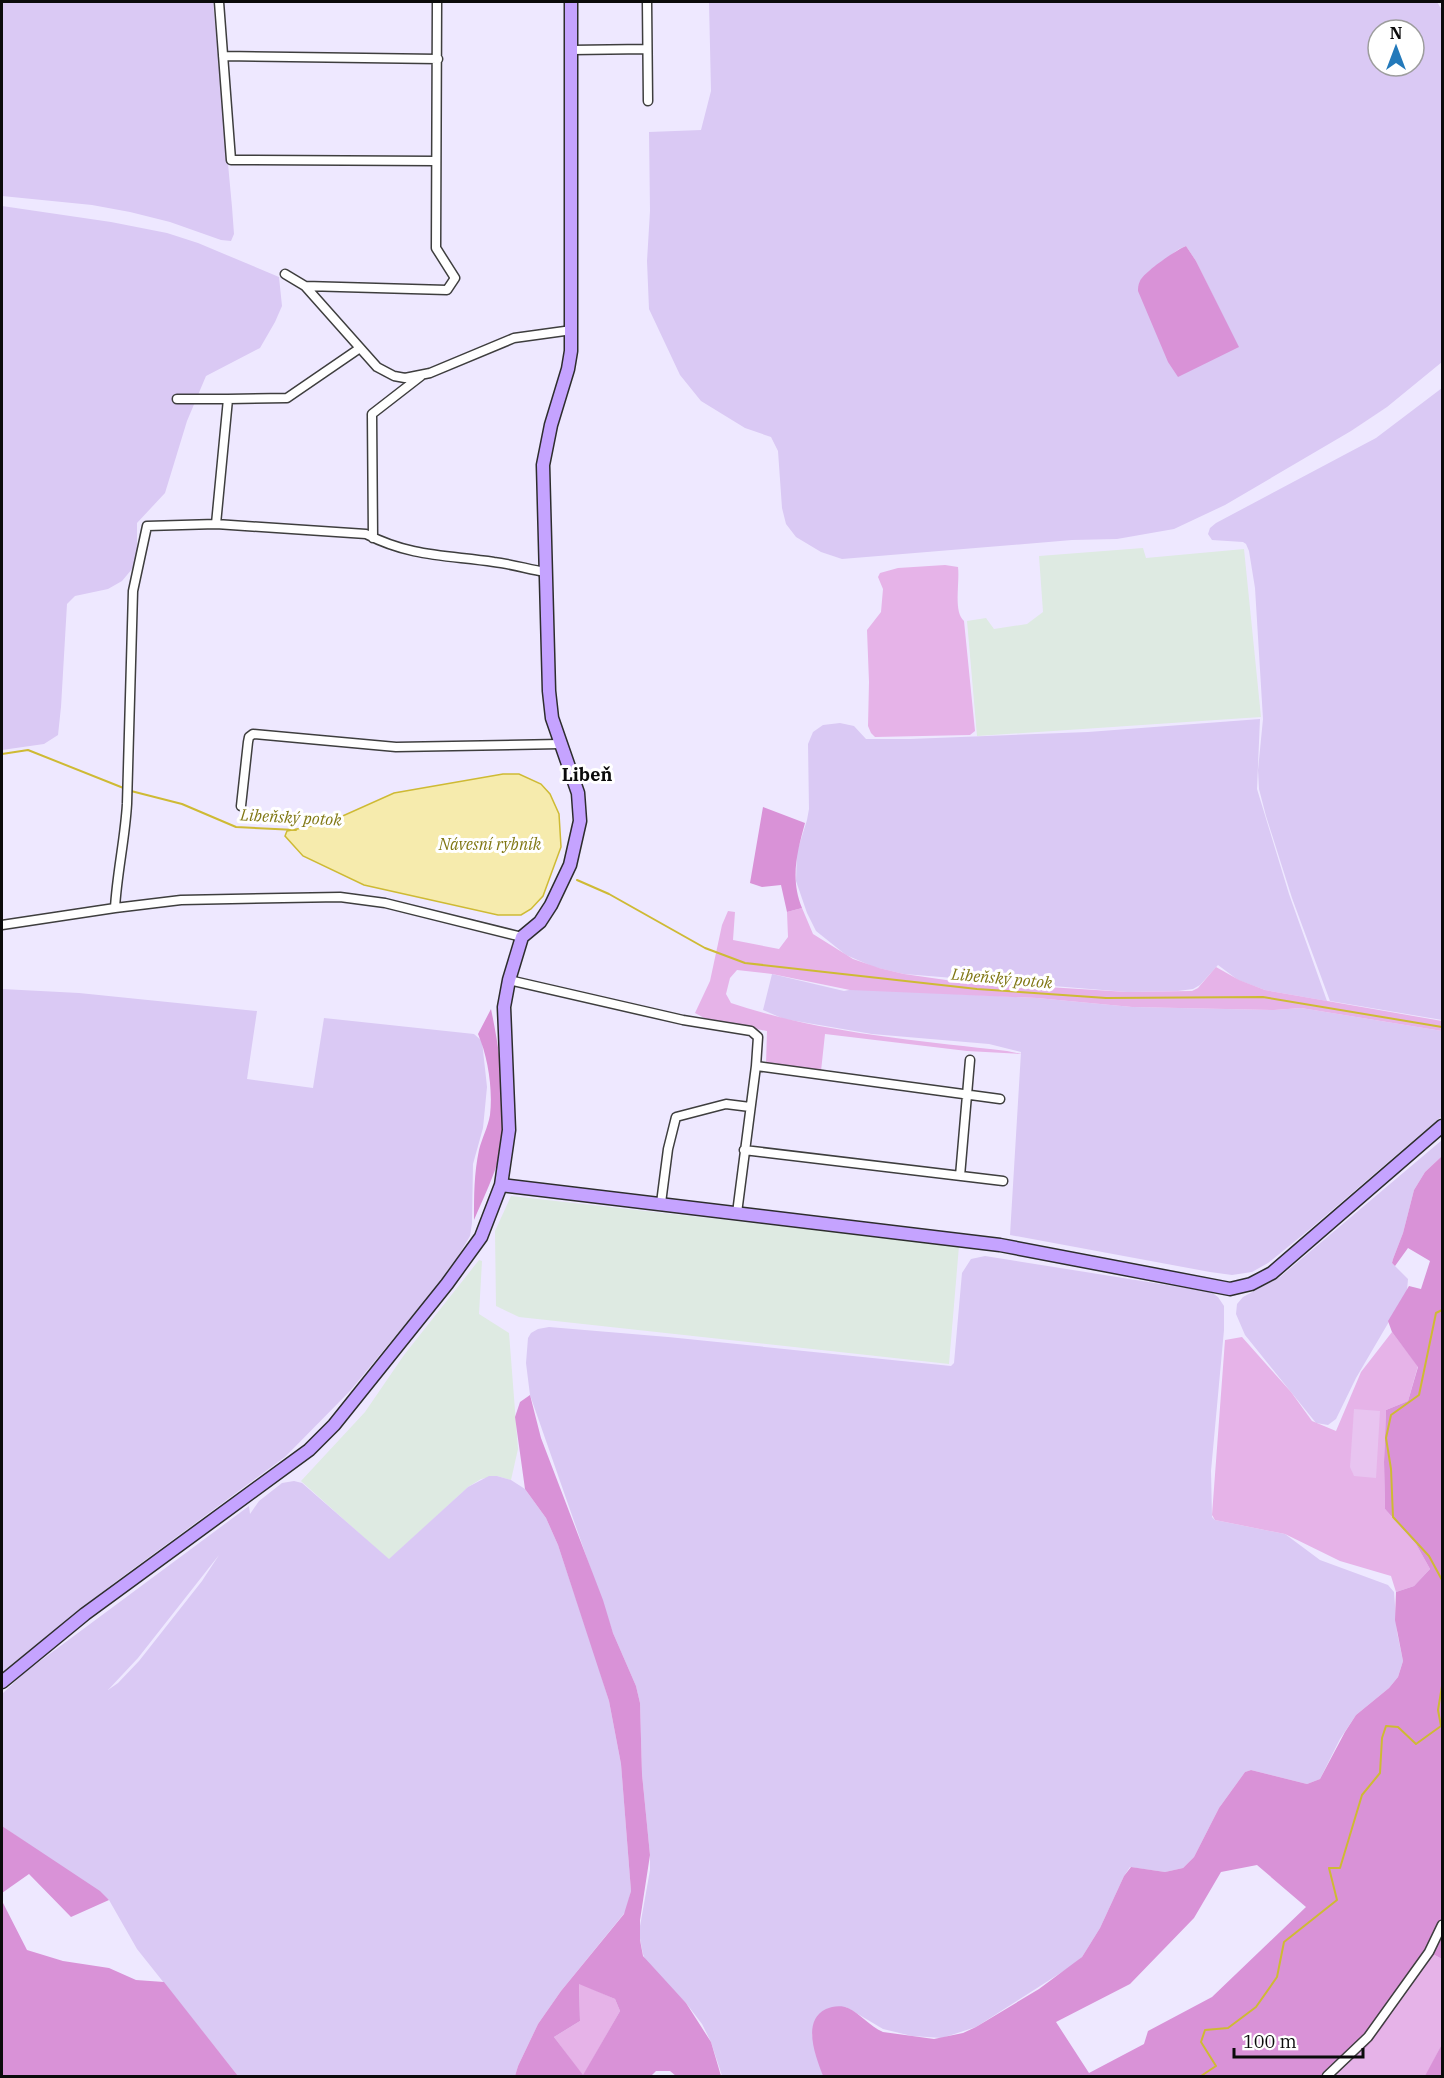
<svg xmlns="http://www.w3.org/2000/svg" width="1444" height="2078" font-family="'IBM Plex Serif',serif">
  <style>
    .industrial { fill: #deeae2 }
    .farmland { fill: #dac9f4; fill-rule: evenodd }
    .green { fill: #e6b3e8 }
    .forest { fill: #d992d7; fill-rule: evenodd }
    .pitch { fill: #e8c4f0 }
    .water { fill: #f6ebad; stroke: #ceba34; stroke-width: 1.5 }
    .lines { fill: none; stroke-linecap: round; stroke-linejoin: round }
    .stream { stroke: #ceba34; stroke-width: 2 }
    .street-casing { stroke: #3e3e3e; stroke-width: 11 }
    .secondary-casing { stroke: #2d2d2d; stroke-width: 15 }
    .street { stroke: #fff; stroke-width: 8 }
    .secondary { stroke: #c5a3ff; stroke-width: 12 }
    .labels { text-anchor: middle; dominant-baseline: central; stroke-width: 6; stroke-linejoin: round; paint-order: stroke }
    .water-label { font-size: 16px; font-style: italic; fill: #807713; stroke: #fff }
    .quarter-label { font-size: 18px; font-weight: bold; fill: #0b0b0b; stroke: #fff }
  </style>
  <rect width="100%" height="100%" fill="#eee8ff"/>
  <path class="industrial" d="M 1143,548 L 1146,558 L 1244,549 L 1261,717 L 977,736 L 967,621 L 986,618 L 994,629 L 1027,624 L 1043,612 L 1039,556 Z
    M 511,1196 L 959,1246 L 949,1364 L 519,1317 L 496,1306 L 495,1231 Z
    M 479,1260 L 482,1261 L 479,1314 L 509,1333 L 518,1449 L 511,1480 L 497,1476 L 481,1479 L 468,1487 L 389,1560 L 301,1481 L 365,1412 L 404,1355 Z"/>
  <path class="farmland" d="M 2,2 L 213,2 L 232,207 L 234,234 L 231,241 L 221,240 L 170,222 L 130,212 L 92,205 L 2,196 Z
    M 709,2 L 1437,2 L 1442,10 L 1442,362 L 1387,407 L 1351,431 L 1225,505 L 1174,529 L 1117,539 L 1072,540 L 842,559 L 821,552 L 796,537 L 786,524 L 782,508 L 778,451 L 771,437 L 745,428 L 701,401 L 680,375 L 649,309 L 647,261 L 650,211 L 649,132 L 701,130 L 711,91 ZM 1378,30 L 1414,30 L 1414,66 L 1378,66 ZM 1186,246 L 1196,261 L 1238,347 L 1139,284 L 1148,272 L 1179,249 Z
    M 2,206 L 111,222 L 167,233 L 198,243 L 279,277 L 282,306 L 275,322 L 260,348 L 206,376 L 187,421 L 165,493 L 137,523 L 137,556 L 132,569 L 122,581 L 108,589 L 75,596 L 67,604 L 61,707 L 58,735 L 44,744 L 2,750 Z
    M 1442,388 L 1442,1020 L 1330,1001 L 1292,898 L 1266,816 L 1259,789 L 1258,770 L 1263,719 L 1255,588 L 1249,551 L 1246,544 L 1243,542 L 1212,540 L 1208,534 L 1210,528 L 1216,523 L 1376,438 Z
    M 1260,719 L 1257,789 L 1289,894 L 1327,1001 L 1265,990 L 1238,980 L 1218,965 L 1200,985 L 1193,989 L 1178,991 L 1127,992 L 904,974 L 874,967 L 846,955 L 816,931 L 807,913 L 796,881 L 797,852 L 807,820 L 809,809 L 808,744 L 813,732 L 823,725 L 840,723 L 854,726 L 866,739 L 910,739 L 1088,732 Z
    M 772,974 L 844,991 L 854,989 L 1037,998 L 1132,1007 L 1274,1010 L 1301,1008 L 1442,1031 L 1442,1116 L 1310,1229 L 1268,1263 L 1252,1272 L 1232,1275 L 1210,1272 L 1010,1235 L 1021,1052 L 989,1044 L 872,1034 L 784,1019 L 763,1010 Z
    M 2,989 L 79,993 L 257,1011 L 247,1079 L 313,1088 L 324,1018 L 474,1034 L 482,1041 L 487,1087 L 483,1128 L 473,1164 L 472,1223 L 470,1236 L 450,1270 L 350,1391 L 285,1457 L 114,1583 L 2,1672 Z
    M 1442,1140 L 1442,1156 L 1425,1172 L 1414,1190 L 1403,1233 L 1393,1259 L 1392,1263 L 1408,1279 L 1407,1291 L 1356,1378 L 1336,1419 L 1328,1425 L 1316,1423 L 1245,1335 L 1236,1314 L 1237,1304 L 1243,1297 L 1280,1277 Z
    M 985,1256 L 1211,1292 L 1218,1297 L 1224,1306 L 1224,1330 L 1211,1471 L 1212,1517 L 1215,1520 L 1285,1534 L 1320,1560 L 1388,1585 L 1394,1592 L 1397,1632 L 1403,1661 L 1401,1667 L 1398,1677 L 1389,1688 L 1356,1715 L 1340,1739 L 1320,1779 L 1307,1784 L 1251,1770 L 1245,1772 L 1219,1808 L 1194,1857 L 1183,1868 L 1165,1872 L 1130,1867 L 1124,1876 L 1100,1928 L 1082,1957 L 1073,1965 L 976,2027 L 942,2038 L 912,2036 L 883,2029 L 846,2007 L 812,2034 L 823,2076 L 722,2076 L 711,2042 L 702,2024 L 686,2003 L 646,1962 L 643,1954 L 640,1939 L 640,1926 L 650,1870 L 650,1855 L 642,1774 L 640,1703 L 636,1686 L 613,1633 L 530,1395 L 526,1363 L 528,1338 L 531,1333 L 538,1329 L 549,1327 L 668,1337 L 951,1366 L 954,1363 L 962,1273 L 971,1259 Z
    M 489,1476 L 497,1476 L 511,1480 L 525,1489 L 546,1518 L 558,1545 L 597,1662 L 609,1701 L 621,1764 L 631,1891 L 626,1911 L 561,1991 L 538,2024 L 518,2066 L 515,2076 L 238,2076 L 137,1949 L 109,1900 L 2,1826 L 2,1694 L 24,1673 L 249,1506 L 250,1514 L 259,1501 L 282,1483 L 294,1481 L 302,1483 L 389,1559 L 468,1487 ZM 219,1555 L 202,1581 L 139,1661 L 118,1683 L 108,1690 L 138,1658 Z"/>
  <path class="green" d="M 945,565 L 958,567 C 960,582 953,612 964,621 L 975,731 L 970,735 L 875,737 L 871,733 L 868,726 L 869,682 L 867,630 L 881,612 L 883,589 L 878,577 L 880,573 L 898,568 Z
    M 802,908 L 813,934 L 853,959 L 879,968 L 904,974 L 953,981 L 1127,992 L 1192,991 L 1198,988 L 1216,967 L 1239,980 L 1265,990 L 1442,1021 L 1442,1031 L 1301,1008 L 1274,1010 L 1132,1007 L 1037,998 L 850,990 L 772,974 L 737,970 L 730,978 L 726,994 L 731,1003 C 820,1033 914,1040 1007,1051 L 1022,1054 L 967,1051 L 825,1034 L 821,1071 L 766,1064 L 767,1031 L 706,1019 L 695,1013 L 710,981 L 722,925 L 728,911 L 735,912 L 733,940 L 779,949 L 788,937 L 787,912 Z
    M 1392,1332 L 1418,1366 L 1408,1401 L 1386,1410 L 1384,1462 L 1385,1509 L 1416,1544 L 1430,1569 L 1414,1586 L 1396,1592 L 1391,1576 L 1340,1561 L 1285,1534 L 1215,1520 L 1212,1515 L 1225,1340 L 1242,1337 L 1291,1392 L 1312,1421 L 1336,1431 L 1361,1372 Z
    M 1429,1952 L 1442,1959 L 1442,2044 L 1426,2076 L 1334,2076 L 1367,2047 Z
    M 579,1983 L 615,1999 L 620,2011 L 583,2076 L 554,2037 L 580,2021 Z"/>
  <path class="forest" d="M 1186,246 L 1196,261 L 1239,347 L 1178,377 L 1168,362 L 1138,291 C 1138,288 1138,285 1140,281 C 1144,272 1176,250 1186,246 Z
    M 763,807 L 805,823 C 797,852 790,879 802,908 L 787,912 L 781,885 L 762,887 L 750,883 Z
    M 491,1009 C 500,1052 511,1121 497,1164 C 491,1183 482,1201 474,1220 C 474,1196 474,1173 479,1150 C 482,1138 488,1127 490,1115 C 493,1089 488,1057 478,1034 Z
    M 1442,1156 L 1442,1959 L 1429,1952 L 1384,2025 L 1367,2047 L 1334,2076 L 823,2076 C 816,2057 801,2021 826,2009 C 832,2006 842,2005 848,2008 C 861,2014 869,2026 883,2032 L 934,2039 L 963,2033 L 976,2027 L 1039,1989 L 1082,1957 L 1100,1928 L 1124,1876 L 1131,1867 L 1165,1872 L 1183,1868 L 1194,1857 L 1219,1808 L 1245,1772 L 1251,1770 L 1307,1784 L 1320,1779 L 1345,1732 L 1356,1715 L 1389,1688 L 1398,1677 L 1403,1661 L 1395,1620 L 1396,1592 L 1414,1586 L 1430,1569 L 1416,1544 L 1385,1509 L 1384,1462 L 1386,1410 L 1408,1401 L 1418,1367 L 1392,1332 L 1388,1321 L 1409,1286 L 1421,1289 L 1430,1261 L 1408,1248 L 1395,1266 L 1392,1263 L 1393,1259 L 1403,1233 L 1414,1190 L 1425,1172 ZM 1257,1865 L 1306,1907 L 1212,1997 L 1148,2031 L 1144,2044 L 1089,2073 L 1056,2022 L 1130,1984 L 1194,1918 L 1221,1872 Z
    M 530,1395 L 541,1438 L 603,1600 L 613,1633 L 636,1686 L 640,1703 L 642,1774 L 650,1855 L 640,1920 L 640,1940 L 643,1956 L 686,2003 L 711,2042 L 721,2076 L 676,2076 L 670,2071 L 656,2071 L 651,2076 L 515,2076 L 518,2066 L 538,2024 L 561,1991 L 624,1914 L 631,1891 L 621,1764 L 609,1701 L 558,1545 L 546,1518 L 525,1489 L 515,1417 L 520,1402 ZM 579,1984 L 615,1999 L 620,2011 L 583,2075 L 554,2037 L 580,2021 Z
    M 2,1826 L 100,1891 L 109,1900 L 71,1917 L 29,1874 L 2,1893 Z
    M 2,1901 L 27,1950 L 63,1961 L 109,1968 L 136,1980 L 164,1982 L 238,2076 L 2,2076 Z
    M 1442,2044 L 1442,2076 L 1425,2076 Z"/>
  <path class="pitch" d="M 1354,1409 L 1380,1411 L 1376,1478 L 1354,1476 L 1350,1467 Z"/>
  <path class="water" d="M 503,774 L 519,774 L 541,784 L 550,794 L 559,814 L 561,847 L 543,896 L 531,909 L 521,915 L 498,915 L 364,885 L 303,856 L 285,836 L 287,831 L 327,823 L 394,793 Z"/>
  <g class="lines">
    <path class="stream" d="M 2,754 L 28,750 L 126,789
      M 131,791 L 182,804 L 236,827 L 296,830
      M 577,880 L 609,894 L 705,948 L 745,963 L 977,989 L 1106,998 L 1263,997 L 1442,1027
      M 1442,1310 L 1436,1313 L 1419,1395 L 1391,1415 L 1386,1438 L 1391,1469 L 1393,1517 L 1429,1556 L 1442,1580
      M 1201,2076 L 1216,2066 L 1201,2042 L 1205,2030 L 1228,2028 L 1256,2007 L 1277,1977 L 1284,1942 L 1337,1900 L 1329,1868 L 1340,1868 L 1362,1795 L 1380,1773 L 1382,1738 L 1386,1726 L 1398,1727 L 1416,1744 L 1441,1726 L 1438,1710 L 1442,1686"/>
    <defs>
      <path id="street" d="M 219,2 L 231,160 L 436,161
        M 647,2 L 648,101
        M 571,50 L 647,49
        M 223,56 L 438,59
        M 285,274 L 305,286 L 377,367 L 394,376 L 405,378 L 430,373 L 514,338 L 572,330
        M 305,286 L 447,290 L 455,278 L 436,248 L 437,2
        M 177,399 L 228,399
        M 216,524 L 228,399 L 287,398 L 360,348
        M 373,538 L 372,414 L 421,376
        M 241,806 L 248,742 L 249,737 L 253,734 L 396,747 L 560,744
        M 115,908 C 117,873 125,839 127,804 L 133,591 L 147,526 L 216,524 L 366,534 C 411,557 446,555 494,562 C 511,564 528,569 545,572
        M 2,925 L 115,908 L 181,900 L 340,897 L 385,903 L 522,937
        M 509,980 L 683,1020 L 751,1031 L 758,1037 L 756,1066 L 737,1213
        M 756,1066 L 1000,1099
        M 744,1150 L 1003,1181
        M 960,1176 L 970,1060
        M 661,1203 L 668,1149 L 676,1117 L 726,1104 L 750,1107
        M 1327,2076 L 1368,2037 L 1429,1952 L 1442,1925"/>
      <path id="secondary" d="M 501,1185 L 1000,1245 L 1230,1289 L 1251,1284 L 1272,1273 L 1442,1126
        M 2,1682 L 85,1614 L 309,1450 L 334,1425 L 447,1284 L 481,1237 L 501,1185 L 509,1130 L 504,1007 L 509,980 L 522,937 L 540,922 L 551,905 L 570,865 L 580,821 L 578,793 L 552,718 L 549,691 L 543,465 L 551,425 L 568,369 L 571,351 L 571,2"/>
    </defs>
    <use href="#street" class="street-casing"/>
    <use href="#secondary" class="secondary-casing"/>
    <use href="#street" class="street"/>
    <use href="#secondary" class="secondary"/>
  </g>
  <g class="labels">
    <g class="water-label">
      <text transform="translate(291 817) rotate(3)">Libeňský potok</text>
      <text x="490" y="844">Návesní rybník</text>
      <text transform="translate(1002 978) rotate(5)">Libeňský potok</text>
    </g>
    <g class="quarter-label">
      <text x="587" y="774">Libeň</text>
    </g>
  </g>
  <rect width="1444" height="2078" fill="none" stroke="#0b0b0b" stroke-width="6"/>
  <g transform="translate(1396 48)"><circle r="28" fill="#ffffff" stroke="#9d9d9d" stroke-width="1.5"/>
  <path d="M0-4.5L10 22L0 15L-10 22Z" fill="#2379ba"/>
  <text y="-9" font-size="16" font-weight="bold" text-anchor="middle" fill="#0b0b0b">N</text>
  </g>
  <path d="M1234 2048v9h129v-9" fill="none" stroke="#0b0b0b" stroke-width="3"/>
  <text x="1243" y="2048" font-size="18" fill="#0b0b0b" stroke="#ffffff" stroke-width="4.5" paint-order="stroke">100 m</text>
</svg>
